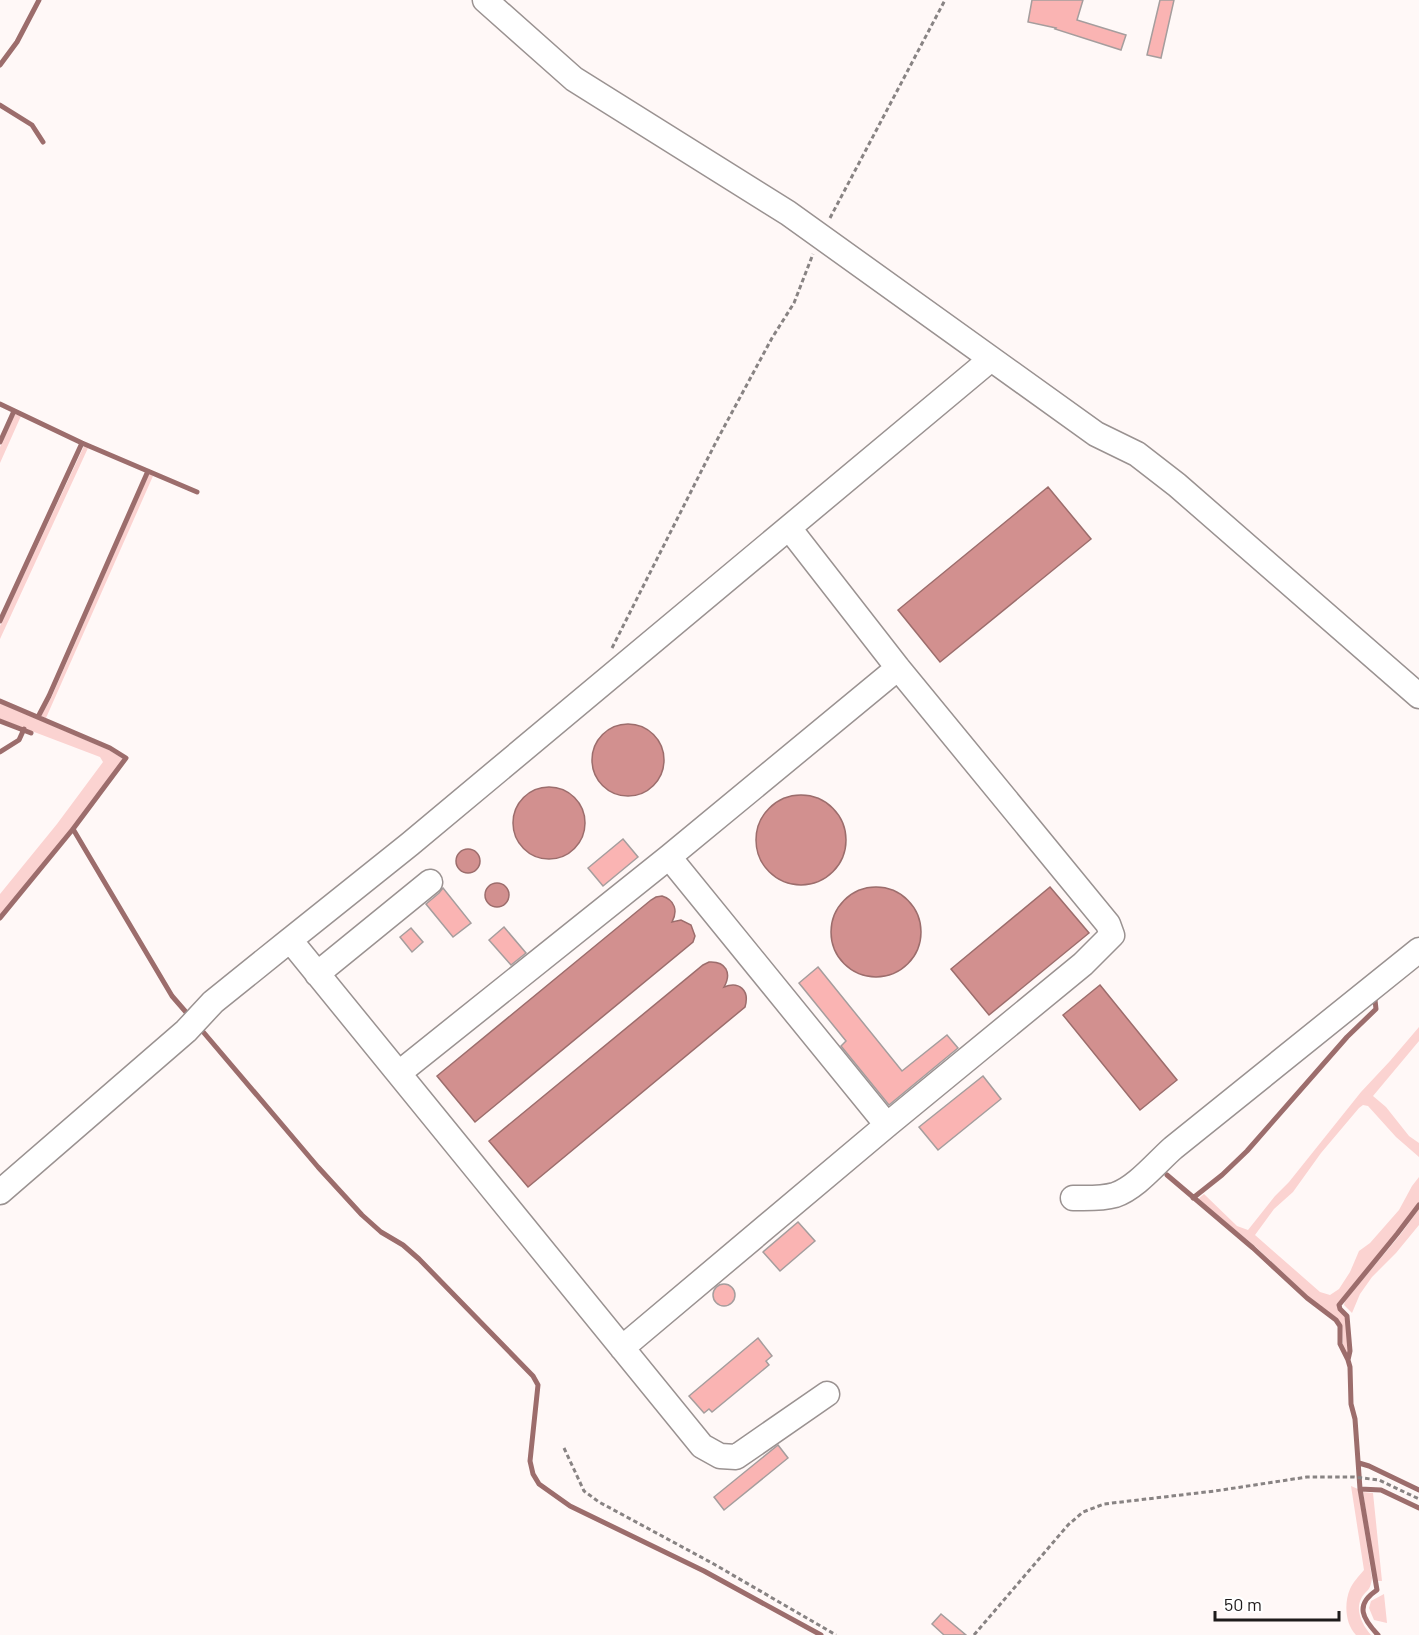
<svg xmlns="http://www.w3.org/2000/svg" width="1419" height="1635" font-family="Barlow,sans-serif">
  <style>
    .green { fill: #fbd3d1 }
    .water { fill: #d2908f; stroke: #9c6d6c; stroke-width: 1.5 }
    .lines { fill: none; stroke-linecap: round; stroke-linejoin: round }
    .stream { stroke: #9c6d6c; stroke-width: 5 }
    .building { fill: #fab4b3; stroke: #a59d9d; stroke-width: 1.5 }
    .minor-casing { stroke: #9a9291; stroke-width: 27 }
    .path { stroke: #888383; stroke-width: 3; stroke-dasharray: 4.5 3; stroke-linecap: butt }
    .minor { stroke: #fff; stroke-width: 24 }
  </style>
  <rect width="100%" height="100%" fill="#fff8f7"/>
  <path class="green" d="M 15,414 L 21,416 L 0,463 L 0,447 Z
    M 84,446 L 88,448 L 0,639 L 0,626 Z
    M 149,474 L 153,476 L 46,718 L 41,716 L 51,698 Z
    M 0,703 L 109,750 L 123,759 L 72,828 L 0,915 L 0,894 L 57,824 L 103,762 L 100,757 L 0,719 Z
    M 1419,1027 L 1419,1041 L 1373,1096 L 1386,1107 L 1409,1136 L 1419,1143 L 1419,1157 L 1396,1137 L 1368,1106 L 1363,1105 L 1359,1108 L 1321,1153 L 1293,1192 L 1274,1209 L 1255,1235 L 1320,1292 L 1330,1295 L 1339,1289 L 1350,1272 L 1359,1251 L 1370,1243 L 1399,1210 L 1412,1186 L 1419,1177 L 1419,1202 L 1396,1233 L 1337,1305 L 1338,1309 L 1345,1316 L 1349,1351 L 1347,1356 L 1343,1349 L 1342,1327 L 1338,1319 L 1309,1297 L 1256,1247 L 1198,1199 L 1204,1194 L 1237,1226 L 1248,1230 L 1275,1196 L 1289,1182 L 1361,1092 L 1390,1061 Z
    M 1419,1209 L 1419,1225 L 1396,1253 L 1372,1277 L 1360,1294 L 1352,1313 L 1344,1305 L 1345,1301 L 1400,1235 Z
    M 1351,1486 L 1358,1489 L 1372,1578 C 1370,1593 1367,1588 1361,1599 C 1355,1611 1363,1626 1371,1635 L 1356,1635 C 1345,1624 1344,1603 1350,1589 C 1353,1582 1359,1576 1364,1570 Z
    M 1363,1492 L 1373,1493 L 1382,1581 L 1378,1581 L 1377,1579 Z
    M 1384,1594 L 1387,1623 L 1374,1620 L 1369,1608 L 1371,1601 Z"/>
  <path class="water" d="M 1048,487 L 1091,539 L 940,662 L 898,610 Z
    M592 760a36 36 0 1 1 72 0a36 36 0 1 1-72 0Z
    M513 823a36 36 0 1 1 72 0a36 36 0 1 1-72 0Z
    M756 840a45 45 0 1 1 90 0a45 45 0 1 1-90 0Z
    M456 861a12 12 0 1 1 24 0a12 12 0 1 1-24 0Z
    M485 895a12 12 0 1 1 24 0a12 12 0 1 1-24 0Z
    M831 932a45 45 0 1 1 90 0a45 45 0 1 1-90 0Z
    M 1050,887 L 1089,933 L 989,1015 L 951,969 Z
    M 662,896 C 675,900 678,911 672,922 L 681,920 L 691,925 L 695,936 L 693,942 L 475,1122 L 437,1076 L 651,900 L 656,897 Z
    M 709,962 C 726,961 732,973 724,987 C 739,981 750,990 745,1007 L 528,1187 L 489,1141 L 703,965 Z
    M 1100,985 L 1177,1080 L 1140,1110 L 1063,1015 Z"/>
  <g class="lines">
    <path class="stream" d="M 0,65 L 17,42 L 39,0
      M 0,105 L 32,125 L 43,142
      M 0,404 L 82,443 L 197,492
      M 0,442 L 14,411
      M 0,621 L 82,443
      M 0,701 L 110,748 L 126,758 L 73,829 L 0,918
      M 38,717 L 49,696 L 148,471
      M 0,721 L 31,733
      M 0,752 L 19,740 L 24,729
      M 73,829 L 172,996 L 191,1018
      M 199,1027 L 318,1167 L 362,1215 L 381,1232 L 403,1245 L 419,1259 L 533,1376 L 538,1385 L 530,1461 L 533,1474 L 539,1484 L 570,1506 L 704,1571 L 821,1635
      M 1167,1175 L 1253,1248 L 1307,1298 L 1336,1320 L 1340,1326 L 1340,1344 L 1348,1360
      M 1193,1198 L 1222,1175 L 1247,1151 L 1347,1037 L 1376,1009 L 1375,1000 L 1377,996
      M 1359,1463 L 1369,1466 L 1419,1490
      M 1360,1489 L 1381,1490 L 1419,1508
      M 1378,1635 C 1363,1619 1354,1605 1377,1590 L 1360,1489 L 1355,1419 L 1351,1404 L 1350,1367 L 1348,1360 L 1350,1351 L 1347,1316 L 1340,1309 L 1339,1305 L 1397,1234 L 1419,1205"/>
  </g>
  <path class="building" d="M 1032,0 L 1083,0 L 1077,20 L 1126,35 L 1121,50 L 1055,29 L 1056,28 L 1028,22 Z
    M 1160,0 L 1174,0 L 1161,58 L 1147,55 Z
    M 623,839 L 638,857 L 603,886 L 588,868 Z
    M 443,888 L 471,923 L 453,937 L 426,904 L 439,893 Z
    M 504,927 L 526,953 L 511,965 L 489,940 Z
    M 411,928 L 423,942 L 412,952 L 400,937 Z
    M 818,967 L 902,1071 L 947,1035 L 958,1048 L 889,1105 L 841,1046 L 846,1041 L 799,983 Z
    M 983,1076 L 1001,1099 L 938,1150 L 919,1127 Z
    M 798,1222 L 815,1241 L 780,1271 L 763,1252 Z
    M713 1295a11 11 0 1 1 22 0a11 11 0 1 1-22 0Z
    M 758,1338 L 772,1356 L 766,1361 L 769,1365 L 712,1412 L 709,1409 L 704,1413 L 689,1396 Z
    M 778,1445 L 788,1458 L 724,1510 L 714,1497 Z
    M 941,1614 L 966,1635 L 944,1635 L 932,1624 Z"/>
  <g class="lines">
    <defs>
      <path id="minor" d="M 485,0 L 574,79 L 788,213 L 1096,434 L 1137,454 L 1177,485 L 1419,696
        M 669,857 L 887,1125
        M 317,974 L 430,882
        M 399,1073 L 669,857 L 898,668
        M 0,1192 L 186,1031 L 213,1002 L 290,940
        M 1073,1198 C 1086,1198 1101,1199 1115,1195 C 1136,1188 1156,1163 1173,1148 L 1419,950
        M 622,1348 L 887,1125 L 1083,964 L 1112,935 L 1108,924 L 898,668 L 789,528
        M 827,1394 L 736,1457 L 720,1456 L 702,1446 L 290,940 L 410,844 L 991,359"/>
    </defs>
    <use href="#minor" class="minor-casing"/>
    <path class="path" d="M 830,218 L 945,0
      M 612,648 L 716,442 L 772,338 L 794,303 L 813,254
      M 564,1448 L 584,1491 L 599,1502 L 712,1563 L 836,1635
      M 974,1635 L 1068,1525 L 1083,1512 L 1104,1504 L 1215,1491 L 1307,1477 L 1354,1477 L 1379,1480 L 1419,1499"/>
    <use href="#minor" class="minor"/>
  </g>
  <path d="M1215 1611v9h124v-9" fill="none" stroke="#1e1b1b" stroke-width="3"/>
  <text x="1224" y="1611" font-size="18" fill="#1e1b1b" stroke="#ffffff" stroke-width="4.5" paint-order="stroke">50 m</text>
</svg>
